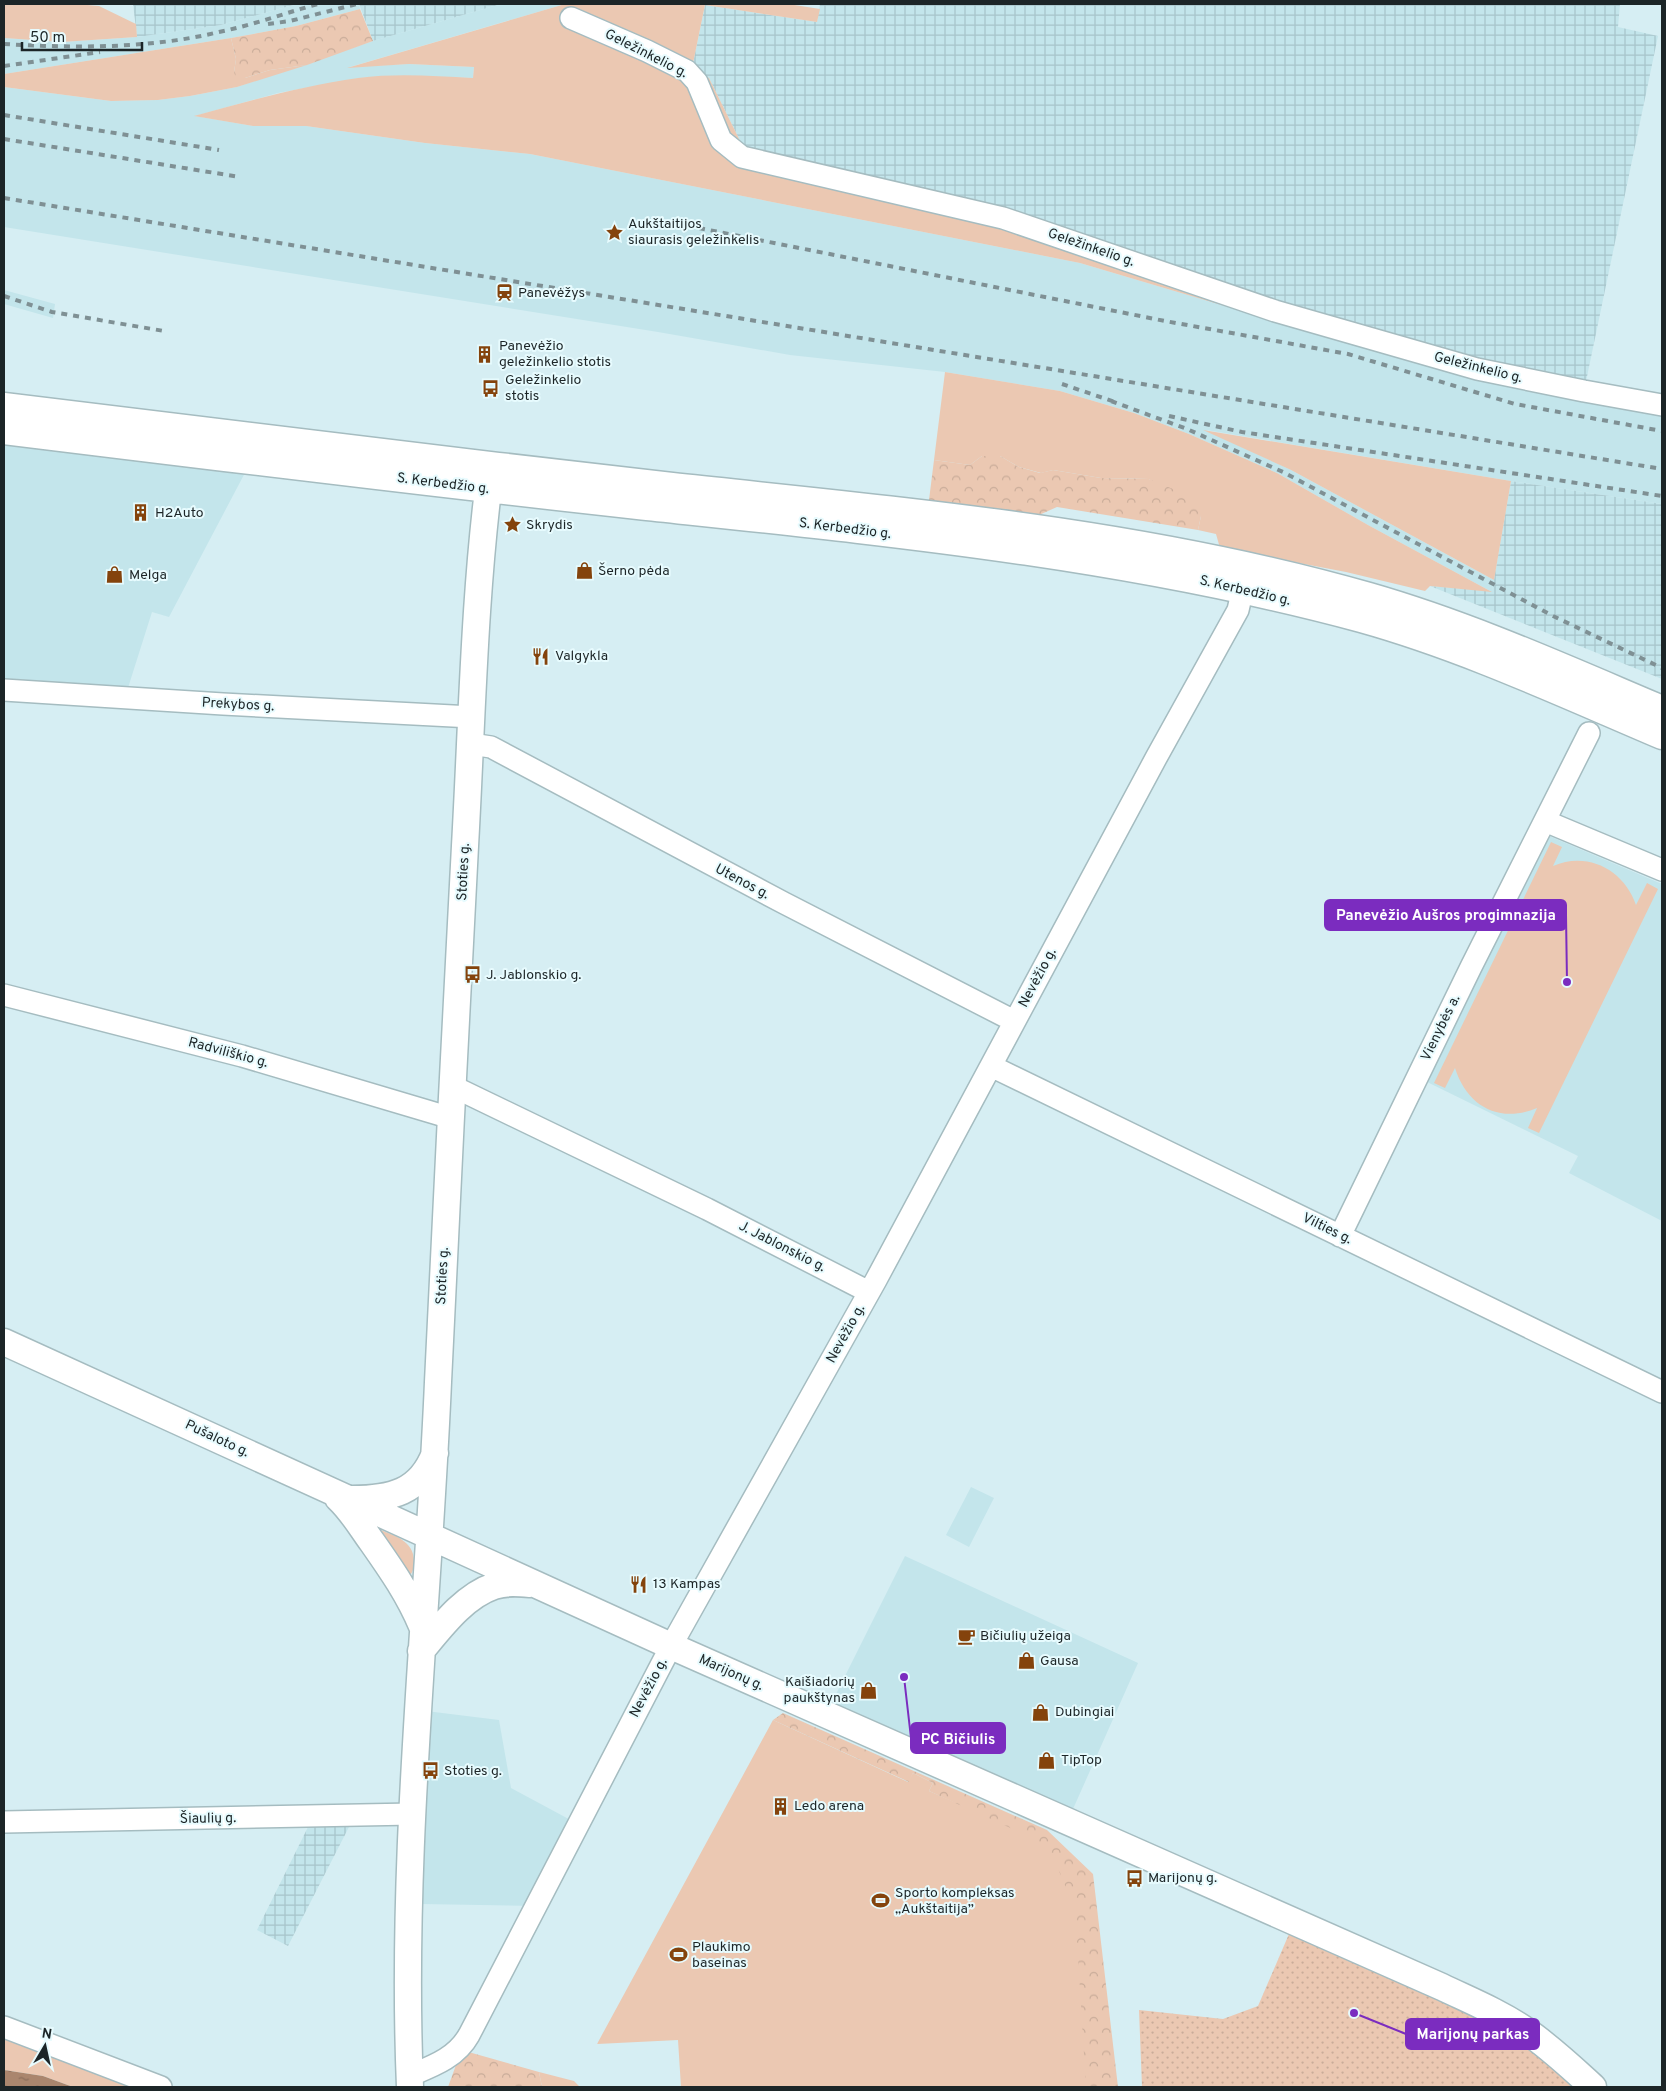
<svg xmlns="http://www.w3.org/2000/svg" width="1666" height="2091" font-family="Overpass,sans-serif">
  <style>
    .built { fill: #c3e5eb }
    .industrial { fill: url(#industrial-grid) }
    .grass { fill: #ebc8b2 }
    .forest { fill: url(#forest-crowns) }
    .park { fill: url(#park-dots) }
    .water { fill: url(#water-ripples) }
    .lines { fill: none; stroke-linecap: round; stroke-linejoin: round }
    .minor-casing { stroke: #a5bcc0; stroke-width: 24 }
    .major-casing { stroke: #a5bcc0; stroke-width: 29 }
    .minor { stroke: #fff; stroke-width: 21 }
    .major { stroke: #fff; stroke-width: 26 }
    .rail { stroke: #7f9094; stroke-width: 4; stroke-dasharray: 6 6; stroke-linecap: butt }
    .labels { text-anchor: middle; dominant-baseline: central; stroke-width: 4; stroke-linejoin: round; paint-order: stroke }
    .street-label { font-size: 14px; fill: #1c2527; stroke: #e7fbfe }
    .poi-label { font-size: 14px; fill: #1c2527; stroke: #e7fbfe; text-anchor: start }
    .leader { fill: none; stroke: #7b2cbf; stroke-width: 2 }
    .callout-dot { fill: #7b2cbf; stroke: #e7fbfe; stroke-width: 2 }
    .callout { fill: #7b2cbf; stroke: #7b2cbf; stroke-width: 2 }
    .callout-label { font-size: 15px; text-anchor: middle; font-weight: bold; fill: #fff }
  </style>
  <defs>
    <pattern id="industrial-grid" width="8" height="8" patternUnits="userSpaceOnUse" patternTransform="scale(1.25)"><rect width="8" height="8" fill="#c3e5eb"/><path d="M0 4h8M4 0v8" fill="none" stroke="#a7c4ca"/></pattern>
    <pattern id="forest-crowns" width="20" height="18" patternUnits="userSpaceOnUse" patternTransform="scale(1.25)"><rect width="20" height="18" fill="#ebc8b2"/><path d="M2 6a3 3 0 1 1 6 0M12 15a3 3 0 1 1 6 0" fill="none" stroke="#c9ac99"/></pattern>
    <pattern id="park-dots" width="8" height="8" patternUnits="userSpaceOnUse" patternTransform="scale(1.25)"><rect width="8" height="8" fill="#ebc8b2"/><path d="M2 2h.1M6 6h.1" fill="none" stroke="#c9ac99" stroke-width="1.8" stroke-linecap="round"/></pattern>
    <pattern id="water-ripples" width="26" height="14" patternUnits="userSpaceOnUse" patternTransform="scale(1.25)"><rect width="26" height="14" fill="#aa866e"/><path d="M2 4q2-2 4 0t4 0M15 11q2-2 4 0t4 0" fill="none" stroke="#8a6d5a"/></pattern>
  </defs>
  <rect width="100%" height="100%" fill="#d6eef3"/>
  <path class="built" d="M 297,4 L 359,4 L 360,9 L 296,26 L 231,38 L 4,74 L 4,38 L 62,42 L 137,37 L 221,25 Z
    M 501,4 L 565,4 L 350,67 L 409,64 L 474,67 L 473,78 L 416,76 L 360,78 L 278,93 L 195,116 L 253,126 L 306,126 L 425,143 L 530,154 L 1080,263 L 1336,339 L 1662,410 L 1662,504 L 1511,481 L 1206,430 L 1291,470 L 1494,580 L 1492,592 L 1368,525 L 1277,473 L 1189,434 L 1134,413 L 1060,391 L 945,372 L 790,355 L 658,332 L 4,227 L 4,87 L 111,101 L 158,100 L 190,96 L 237,87 L 373,41 Z
    M 4,290 L 55,304 L 53,318 L 4,304 Z
    M 4,440 L 247,469 L 169,617 L 152,612 L 127,691 L 4,680 Z
    M 1549,836 L 1662,884 L 1662,1221 L 1569,1173 L 1578,1156 L 1423,1080 Z
    M 971,1487 L 994,1498 L 969,1547 L 946,1535 Z
    M 905,1556 L 1138,1663 L 1073,1809 L 831,1704 Z
    M 426,1711 L 499,1720 L 511,1788 L 578,1824 L 535,1906 L 421,1904 Z"/>
  <path class="industrial" d="M 133,4 L 297,4 L 221,25 L 137,37 Z
    M 359,4 L 501,4 L 373,41 Z
    M 820,4 L 1620,4 L 1618,27 L 1658,36 L 1584,391 L 745,151 L 709,78 L 692,68 L 705,5 L 817,22 Z
    M 1511,481 L 1662,504 L 1662,679 L 1430,586 L 1492,591 Z
    M 350,1825 L 288,1946 L 257,1930 L 308,1827 Z"/>
  <path class="grass" d="M 4,4 L 76,4 L 99,6 L 136,24 L 137,37 L 62,42 L 4,38 Z
    M 565,4 L 788,4 L 820,9 L 817,22 L 705,5 L 692,68 L 709,78 L 745,151 L 1001,226 L 1336,339 L 1080,263 L 530,154 L 425,143 L 306,126 L 253,126 L 194,116 C 248,101 302,86 358,78 C 396,73 435,76 473,78 L 474,67 L 409,64 L 347,68 Z
    M 231,38 L 236,59 L 234,72 L 245,78 L 270,70 L 307,65 L 237,87 L 190,96 L 158,100 L 111,101 L 4,87 L 4,74 Z
    M 945,372 L 1060,391 L 1134,413 L 1189,434 L 1277,473 L 1368,525 L 1492,592 L 1430,586 L 1425,591 L 1346,572 L 1220,548 L 1216,534 L 1198,530 L 1201,516 L 1149,479 L 1101,478 L 1053,470 L 1041,473 L 1019,467 L 1000,456 L 982,456 L 970,465 L 934,460 Z
    M 1203,430 L 1511,481 L 1494,580 L 1291,470 Z
    M 1551,842 L 1562,847 L 1553,866 C 1588,851 1624,870 1636,905 L 1647,883 L 1658,889 L 1539,1133 L 1528,1128 L 1537,1108 C 1499,1124 1467,1106 1455,1068 L 1445,1088 L 1434,1083 Z
    M 376,1528 C 394,1536 415,1540 414,1563 C 414,1569 412,1574 408,1578 Z
    M 773,1720 L 908,1782 L 913,1773 L 933,1783 L 929,1791 L 1049,1843 L 1066,1857 L 1111,2087 L 681,2087 L 678,2040 L 597,2044 Z
    M 4,2028 L 150,2087 L 73,2087 L 43,2076 L 4,2070 Z
    M 539,2072 L 574,2081 L 580,2087 L 542,2087 Z"/>
  <path class="forest" d="M 360,9 L 373,41 L 307,65 L 270,70 L 245,78 L 236,78 L 234,72 L 236,59 L 231,38 L 296,26 Z
    M 982,456 L 1000,456 L 1019,467 L 1040,473 L 1053,470 L 1101,478 L 1149,479 L 1197,499 L 1201,516 L 1198,530 L 1057,507 L 1039,515 L 929,500 L 934,460 L 970,465 Z
    M 783,1713 L 1047,1830 L 1093,1874 L 1118,2087 L 1086,2087 L 1075,1909 L 1056,1864 L 1037,1840 L 929,1791 L 933,1783 L 913,1773 L 909,1782 L 773,1720 Z
    M 465,2051 L 539,2072 L 542,2087 L 448,2087 L 456,2065 Z"/>
  <path class="park" d="M 1289,1934 L 1426,1992 L 1515,2035 L 1580,2087 L 1142,2087 L 1139,2010 L 1223,2019 L 1258,2006 Z"/>
  <path class="water" d="M 4,2070 L 43,2076 L 73,2087 L 4,2087 Z"/>
  <g class="lines">
    <defs>
      <path id="minor" d="M 571,18 L 647,51 L 687,71 L 697,82 L 721,140 L 742,157 L 1003,218 L 1275,311 L 1477,369 L 1584,391 L 1662,405
        M 4,690 L 223,704 L 472,717
        M 471,744 L 491,747 L 784,903 L 1014,1021
        M 1545,821 L 1662,870
        M 4,995 L 242,1056 L 451,1118
        M 991,1066 L 1662,1392
        M 452,1086 L 707,1209 L 869,1292
        M 1340,1236 L 1471,967 L 1589,733
        M 4,1822 L 413,1814
        M 4,2027 L 161,2087
        M 409,2076 C 433,2066 456,2058 469,2035 L 671,1646 L 876,1280 L 1156,758 L 1238,610 L 1246,575"/>
      <path id="major" d="M 4,406 C 226,432 449,461 672,486 C 905,511 1142,531 1369,596 C 1470,625 1565,668 1662,709
        M 4,431 C 215,457 426,483 638,506 C 881,532 1124,555 1361,619 C 1465,648 1563,694 1662,736
        M 4,1342 L 671,1646 L 1442,1987 C 1469,2000 1499,2012 1525,2030 C 1550,2047 1571,2067 1593,2087
        M 338,1498 C 352,1511 361,1527 372,1542 C 391,1569 409,1595 422,1626
        M 352,1499 C 390,1499 420,1493 435,1453
        M 421,1651 C 441,1627 464,1596 494,1586 C 506,1582 518,1583 530,1584
        M 410,2087 C 400,1852 428,1616 438,1382 C 446,1203 456,1025 465,846 C 472,722 474,597 490,474"/>
    </defs>
    <use href="#minor" class="minor-casing"/>
    <use href="#major" class="major-casing"/>
    <use href="#minor" class="minor"/>
    <use href="#major" class="major"/>
    <path class="rail" d="M 268,24 L 290,21 L 357,4
      M 4,44 C 76,48 149,49 219,32 C 253,25 285,13 318,4
      M 4,66 L 100,52
      M 4,115 L 219,150
      M 4,139 L 240,177
      M 4,198 L 1662,469
      M 699,228 L 1165,321 L 1348,354 L 1515,404 L 1662,431
      M 4,296 L 52,312 L 164,331
      M 1062,384 L 1118,403
      M 1111,401 L 1187,429 L 1283,472 L 1553,616 L 1662,668
      M 1169,416 L 1242,432 L 1662,496"/>
  </g>
  <defs>
    <symbol id="sight-bare" viewBox="-9 -9 18 18"><path d="M0-6L1.8-2.2L6-1.7L2.9 1.2L3.7 5.4L0 3.3L-3.7 5.4L-2.9 1.2L-6-1.7L-1.8-2.2Z" fill="#84430c" stroke="#e7fbfe" stroke-width="2.5" paint-order="stroke"/></symbol>
    <symbol id="station-bare" viewBox="-9 -9 18 18"><path d="M-3-6H3Q5-6 5-4V2Q5 4 3 4L4.5 6H3L1.5 4h-3L-3 6H-4.5L-3 4Q-5 4-5 2V-4Q-5-6-3-6ZM-3.5-4v3h7v-3ZM-3.5 1v1.5H-2V1ZM2 1v1.5H3.5V1Z" fill="#84430c" stroke="#e7fbfe" stroke-width="2.5" paint-order="stroke"/></symbol>
    <symbol id="building-bare" viewBox="-9 -9 18 18"><path d="M-4-6H4V6H1V3H-1V6H-4ZM-2.5-4.3h1.7v1.8h-1.7ZM.8-4.3h1.7v1.8H.8ZM-2.5-1h1.7V.8h-1.7ZM.8-1h1.7V.8H.8Z" fill="#84430c" stroke="#e7fbfe" stroke-width="2.5" paint-order="stroke"/></symbol>
    <symbol id="bus-bare" viewBox="-9 -9 18 18"><path d="M-5-6H5V4H4V6H2V4H-2V6H-4V4H-5ZM-3.5-4V0h7V-4ZM-3.5 1.2v1.5H-2V1.2ZM2 1.2v1.5H3.5V1.2Z" fill="#84430c" stroke="#e7fbfe" stroke-width="2.5" paint-order="stroke"/></symbol>
    <symbol id="shop-bare" viewBox="-9 -9 18 18"><path d="M-5-2.5h2.3a2.7 3.5 0 0 1 5.4 0H5L5.5 6h-11ZM-1.5-2.5h3a1.5 2.3 0 0 0-3 0Z" fill="#84430c" stroke="#e7fbfe" stroke-width="2.5" paint-order="stroke"/></symbol>
    <symbol id="restaurant-bare" viewBox="-9 -9 18 18"><path d="M-5-6h1v4h1v-4h1v4h1v-4h1v5L-1.5 .5V6h-2V.5L-5-1ZM5-6V6H3V1.5H1.5Q1.5-4 5-6Z" fill="#84430c" stroke="#e7fbfe" stroke-width="2.5" paint-order="stroke"/></symbol>
    <symbol id="cafe-bare" viewBox="-9 -9 18 18"><path d="M-5.5-4.5H6V0H3Q3 3.5 0 3.5H-2.5Q-5.5 3.5-5.5 0ZM3-3.2v2h1.7v-2ZM-6 4.5H4V6H-6Z" fill="#84430c" stroke="#e7fbfe" stroke-width="2.5" paint-order="stroke"/></symbol>
    <symbol id="stadium-bare" viewBox="-9 -9 18 18"><path d="M0-5a6.5 5 0 1 0 0 10a6.5 5 0 1 0 0-10ZM-3.5-1.8h7v3.6h-7Z" fill="#84430c" stroke="#e7fbfe" stroke-width="2.5" paint-order="stroke"/></symbol>
  </defs>
  <g fill-rule="evenodd">
    <use href="#sight-bare" x="602" y="220" width="25" height="25"/>
    <use href="#station-bare" x="492" y="280" width="25" height="25"/>
    <use href="#building-bare" x="472" y="342" width="25" height="25"/>
    <use href="#bus-bare" x="478" y="376" width="25" height="25"/>
    <use href="#building-bare" x="128" y="500" width="25" height="25"/>
    <use href="#sight-bare" x="500" y="512" width="25" height="25"/>
    <use href="#shop-bare" x="572" y="558" width="25" height="25"/>
    <use href="#shop-bare" x="102" y="562" width="25" height="25"/>
    <use href="#restaurant-bare" x="528" y="644" width="25" height="25"/>
    <use href="#bus-bare" x="460" y="962" width="25" height="25"/>
    <use href="#restaurant-bare" x="626" y="1572" width="25" height="25"/>
    <use href="#cafe-bare" x="954" y="1624" width="25" height="25"/>
    <use href="#shop-bare" x="1014" y="1648" width="25" height="25"/>
    <use href="#shop-bare" x="856" y="1678" width="25" height="25"/>
    <use href="#shop-bare" x="1028" y="1700" width="25" height="25"/>
    <use href="#shop-bare" x="1034" y="1748" width="25" height="25"/>
    <use href="#bus-bare" x="418" y="1758" width="25" height="25"/>
    <use href="#building-bare" x="768" y="1794" width="25" height="25"/>
    <use href="#bus-bare" x="1122" y="1866" width="25" height="25"/>
    <use href="#stadium-bare" x="868" y="1888" width="25" height="25"/>
    <use href="#stadium-bare" x="666" y="1942" width="25" height="25"/>
  </g>
  <g class="labels">
    <g class="street-label">
      <text transform="translate(646 54) rotate(27)">Geležinkelio g.</text>
      <text transform="translate(1091 248) rotate(19)">Geležinkelio g.</text>
      <text transform="translate(1478 368) rotate(14)">Geležinkelio g.</text>
      <text transform="translate(443 484) rotate(7)">S. Kerbedžio g.</text>
      <text transform="translate(845 529) rotate(7)">S. Kerbedžio g.</text>
      <text transform="translate(1245 591) rotate(13)">S. Kerbedžio g.</text>
      <text transform="translate(238 705) rotate(3)">Prekybos g.</text>
      <text transform="translate(464 872) rotate(-87)">Stoties g.</text>
      <text transform="translate(742 882) rotate(28)">Utenos g.</text>
      <text transform="translate(1038 978) rotate(-62)">Nevėžio g.</text>
      <text transform="translate(1441 1028) rotate(-64)">Vienybės a.</text>
      <text transform="translate(228 1053) rotate(15)">Radviliškio g.</text>
      <text transform="translate(1327 1229) rotate(26)">Vilties g.</text>
      <text transform="translate(782 1247) rotate(27)">J. Jablonskio g.</text>
      <text transform="translate(443 1276) rotate(-87)">Stoties g.</text>
      <text transform="translate(846 1334) rotate(-61)">Nevėžio g.</text>
      <text transform="translate(217 1439) rotate(25)">Pušaloto g.</text>
      <text transform="translate(731 1673) rotate(24)">Marijonų g.</text>
      <text transform="translate(649 1688) rotate(-62)">Nevėžio g.</text>
      <text transform="translate(208 1819) rotate(-1)">Šiaulių g.</text>
    </g>
    <g class="poi-label">
      <text x="628" y="224">Aukštaitijos<tspan x="628" dy="16">siaurasis geležinkelis</tspan></text>
      <text x="518" y="293">Panevėžys</text>
      <text x="499" y="346">Panevėžio<tspan x="499" dy="16">geležinkelio stotis</tspan></text>
      <text x="505" y="380">Geležinkelio<tspan x="505" dy="16">stotis</tspan></text>
      <text x="155" y="513">H2Auto</text>
      <text x="526" y="525">Skrydis</text>
      <text x="598" y="571">Šerno pėda</text>
      <text x="129" y="575">Melga</text>
      <text x="555" y="656">Valgykla</text>
      <text x="486" y="975">J. Jablonskio g.</text>
      <text x="653" y="1584">13 Kampas</text>
      <text x="980" y="1636">Bičiulių užeiga</text>
      <text x="1040" y="1661">Gausa</text>
      <text x="855" y="1682" text-anchor="end">Kaišiadorių<tspan x="855" dy="16">paukštynas</tspan></text>
      <text x="1055" y="1712">Dubingiai</text>
      <text x="1061" y="1760">TipTop</text>
      <text x="444" y="1771">Stoties g.</text>
      <text x="794" y="1806">Ledo arena</text>
      <text x="1148" y="1878">Marijonų g.</text>
      <text x="895" y="1893">Sporto kompleksas<tspan x="895" dy="16">„Aukštaitija”</tspan></text>
      <text x="692" y="1947">Plaukimo<tspan x="692" dy="16">baseinas</tspan></text>
    </g>
  </g>
  <path class="leader" d="M1567 982L1566 915M904 1677L911 1738M1354 2013L1406 2034"/>
  <g class="callout-dot">
    <circle cx="1567" cy="982" r="5"/>
    <circle cx="904" cy="1677" r="5"/>
    <circle cx="1354" cy="2013" r="5"/>
  </g>
  <g class="callout">
    <rect x="1325" y="900" width="241" height="30" rx="5"/>
    <rect x="911" y="1723" width="94" height="30" rx="5"/>
    <rect x="1406" y="2019" width="133" height="30" rx="5"/>
  </g>
  <g class="callout-label">
    <text x="1446" y="920">Panevėžio Aušros progimnazija</text>
    <text x="958" y="1744">PC Bičiulis</text>
    <text x="1473" y="2039">Marijonų parkas</text>
  </g>
  <rect width="1666" height="2091" fill="none" stroke="#1c2527" stroke-width="10"/>
  <g transform="translate(45 2046) rotate(9)" stroke="#e7fbfe" stroke-width="4" paint-order="stroke">
  <path d="M0-4L9 19L0 12L-9 19Z" fill="#1c2527"/>
  <text y="-8" font-size="14" font-weight="bold" text-anchor="middle" fill="#1c2527">N</text>
  </g>
  <path d="M22 42v8h120v-8" fill="none" stroke="#1c2527" stroke-width="2.5"/>
  <text x="30" y="42" font-size="15" fill="#1c2527" stroke="#e7fbfe" stroke-width="4" paint-order="stroke">50 m</text>
</svg>
